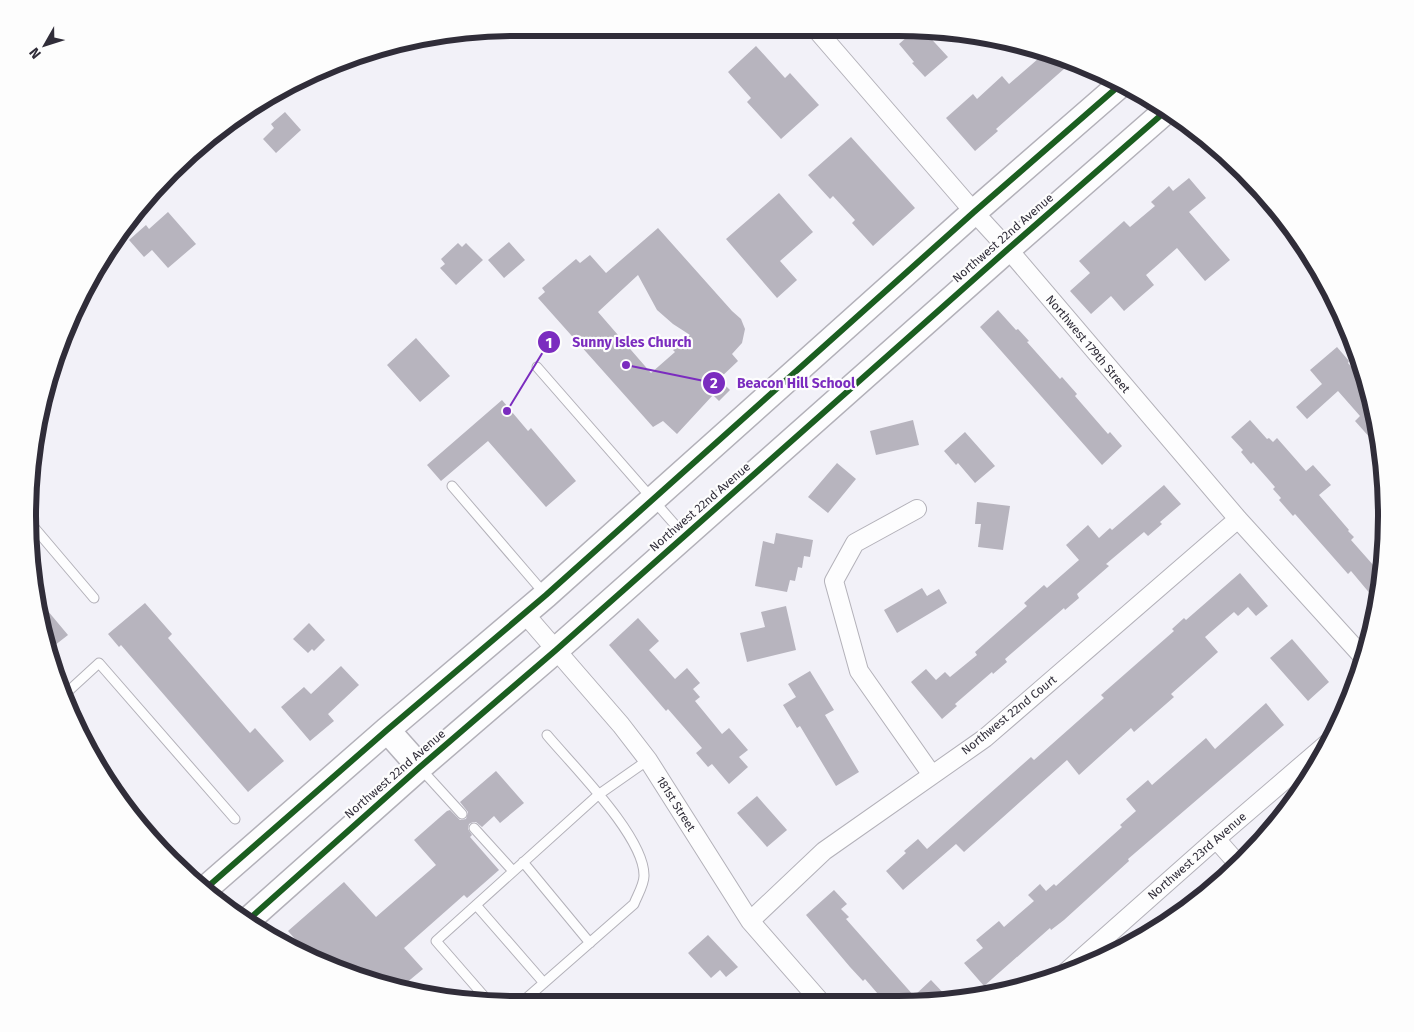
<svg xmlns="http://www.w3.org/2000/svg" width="1414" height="1032" font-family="'Fira Sans',sans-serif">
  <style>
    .building { fill: #b7b4be; fill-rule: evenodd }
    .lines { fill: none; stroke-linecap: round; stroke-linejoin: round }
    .lane-casing { stroke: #b3b1b9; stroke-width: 11 }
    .street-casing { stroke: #b3b1b9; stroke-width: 20 }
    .secondary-casing { stroke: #b3b1b9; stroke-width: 28 }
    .lane { stroke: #fdfdfe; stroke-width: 9 }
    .street { stroke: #fdfdfe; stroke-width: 18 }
    .secondary { stroke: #fdfdfe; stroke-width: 25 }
    .cycleway-casing { stroke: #fdfdfd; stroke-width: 9 }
    .cycleway { stroke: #1b5e20; stroke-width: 6 }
    .labels { text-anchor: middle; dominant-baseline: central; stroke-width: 4.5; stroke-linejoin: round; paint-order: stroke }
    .street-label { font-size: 12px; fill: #302d39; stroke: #fdfdfd }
    .rim { fill: none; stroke: #302d39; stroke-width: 6 }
    .leader { fill: none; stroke: #7b2cbf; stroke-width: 2 }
    .callout-dot { fill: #7b2cbf; stroke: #fdfdfd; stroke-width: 2 }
    .mark-label { font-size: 15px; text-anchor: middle; font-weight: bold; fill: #fff }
    .callout-label { font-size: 14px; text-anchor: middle; font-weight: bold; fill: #7b2cbf; stroke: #fdfdfd; stroke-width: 4.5; stroke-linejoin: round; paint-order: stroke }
  </style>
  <rect width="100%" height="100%" fill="#f2f1f8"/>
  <path class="building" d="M 915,30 L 924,31 L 948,57 L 925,77 L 912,63 L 914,62 L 899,44 Z
    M 756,46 L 785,78 L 790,73 L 819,105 L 781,139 L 747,102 L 751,98 L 728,72 Z
    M 1046,52 L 1073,61 L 996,129 L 998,131 L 975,151 L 946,118 L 973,94 L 977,99 L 1002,76 L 1009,84 Z
    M 285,112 L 301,130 L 276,153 L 263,139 L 274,128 L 271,124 Z
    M 851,137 L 915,208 L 873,246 L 852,223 L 855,220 L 833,196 L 830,199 L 808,175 Z
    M 1189,178 L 1206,198 L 1189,212 L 1230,260 L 1205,281 L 1177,248 L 1146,275 L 1154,285 L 1124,311 L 1111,296 L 1091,314 L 1070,291 L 1090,273 L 1079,261 L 1124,221 L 1130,227 L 1155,206 L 1151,202 L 1169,186 L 1173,191 Z
    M 779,193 L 813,232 L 780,261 L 797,280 L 777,298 L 726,239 Z
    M 168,212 L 196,244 L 168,268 L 152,250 L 144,257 L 129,240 L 146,225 L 149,229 Z
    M 658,228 L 732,311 L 741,319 L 745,329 L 742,343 L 732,354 L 738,361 L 719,379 L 730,390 L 719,401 L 713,395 L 677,434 L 663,421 L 653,427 L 538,298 L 545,292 L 542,288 L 576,259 L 580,263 L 590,255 L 606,273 ZM 638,275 L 657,310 L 673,324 L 690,335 L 673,350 L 675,352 L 651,373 L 598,312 Z
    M 509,242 L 525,260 L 504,278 L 488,260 Z
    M 458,243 L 462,247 L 466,243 L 483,260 L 456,285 L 440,268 L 445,264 L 441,259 Z
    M 998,310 L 1016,330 L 1018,329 L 1029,341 L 1027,342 L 1060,379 L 1062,377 L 1077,394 L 1075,396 L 1108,434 L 1110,432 L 1122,446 L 1102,465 L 980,327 Z
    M 416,338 L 450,376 L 420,402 L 387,365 Z
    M 1337,347 L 1349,361 L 1348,363 L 1369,387 L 1380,449 L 1355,421 L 1360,416 L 1338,391 L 1307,419 L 1296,407 L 1322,384 L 1310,370 Z
    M 502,400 L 528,431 L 531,428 L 576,481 L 546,507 L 488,441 L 441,481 L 427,465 Z
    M 913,420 L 919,445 L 876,455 L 870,431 Z
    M 1250,420 L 1267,439 L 1269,438 L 1273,442 L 1277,438 L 1306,471 L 1313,465 L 1331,485 L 1319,495 L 1349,530 L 1348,531 L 1354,537 L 1351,540 L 1382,575 L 1377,602 L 1351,571 L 1348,574 L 1295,514 L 1293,516 L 1279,500 L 1281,498 L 1273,489 L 1275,487 L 1253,462 L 1251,464 L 1241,452 L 1243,450 L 1231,437 Z
    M 965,432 L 995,466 L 975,483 L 958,463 L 956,465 L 944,451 Z
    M 837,463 L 856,479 L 828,513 L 808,497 Z
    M 1164,485 L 1181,504 L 1160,522 L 1162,524 L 1148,536 L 1144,532 L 1106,564 L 1109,566 L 1077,594 L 1079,598 L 1065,610 L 1064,608 L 1005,659 L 1007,662 L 993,674 L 992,672 L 955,704 L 957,706 L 942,719 L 911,682 L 926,669 L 936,680 L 945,672 L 950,677 L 977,655 L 975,652 L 1027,606 L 1024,603 L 1044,585 L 1047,588 L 1079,560 L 1066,545 L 1088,525 L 1099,538 L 1110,528 L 1112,530 Z
    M 977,502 L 1010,506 L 1003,550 L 978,547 L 981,524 L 975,524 Z
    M 776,533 L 813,540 L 810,557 L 804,556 L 802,568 L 798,567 L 795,581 L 790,580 L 787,592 L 755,586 L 763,541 L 774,544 Z
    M 1240,573 L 1268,606 L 1256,616 L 1248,607 L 1238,616 L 1234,612 L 1205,637 L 1218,652 L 1171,694 L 1174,697 L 1134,732 L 1131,728 L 1079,775 L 1067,760 L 964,852 L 956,844 L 903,890 L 886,871 L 906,853 L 904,851 L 918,839 L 927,849 L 1031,757 L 1034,760 L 1104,698 L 1101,695 L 1174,631 L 1172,629 L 1184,618 L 1186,620 Z
    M 922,588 L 927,596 L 939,589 L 947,603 L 897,633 L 884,610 Z
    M 37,598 L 68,635 L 50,649 L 46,633 Z
    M 145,603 L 172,634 L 168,638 L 250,733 L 255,728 L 284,761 L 248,792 L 121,645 L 119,647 L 108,634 Z
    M 786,606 L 796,650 L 747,662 L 740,633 L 765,627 L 761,612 Z
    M 638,618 L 659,641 L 649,650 L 675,679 L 687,668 L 700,683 L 693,689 L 700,697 L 695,701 L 722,734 L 729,728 L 748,750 L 739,757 L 748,767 L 729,784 L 712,764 L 708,767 L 696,753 L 702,748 L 668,709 L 666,711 L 609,645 Z
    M 309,623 L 325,640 L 314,651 L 312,649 L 308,653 L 293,639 Z
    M 1292,639 L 1329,682 L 1308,701 L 1270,658 Z
    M 341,666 L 359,685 L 328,714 L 334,721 L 310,741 L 281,707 L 304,687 L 311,694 Z
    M 810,671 L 834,710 L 825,715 L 859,772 L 836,786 L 800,726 L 797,728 L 783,705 L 796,697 L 788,684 Z
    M 1266,703 L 1284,725 L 1128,859 L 1129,861 L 1064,920 L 1051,930 L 1050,928 L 984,986 L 964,963 L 983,948 L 976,940 L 999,921 L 1004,927 L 1034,901 L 1028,895 L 1040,884 L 1046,891 L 1054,884 L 1056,886 L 1122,827 L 1120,825 L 1136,811 L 1126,799 L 1148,780 L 1152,785 L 1206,738 L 1215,749 Z
    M 496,771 L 524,803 L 500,823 L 494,816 L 482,827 L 476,822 L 473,822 L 469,824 L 468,829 L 472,835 L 470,837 L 499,870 L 467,898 L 464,895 L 404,948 L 423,969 L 399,989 L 389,988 L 308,954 L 288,931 L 344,882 L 376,917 L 436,865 L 414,840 L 447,811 L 450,810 L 460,820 L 466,819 L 468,812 L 460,802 Z
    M 757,796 L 787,830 L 767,847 L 737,813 Z
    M 834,890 L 847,904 L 841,909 L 849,917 L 846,919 L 914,996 L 931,980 L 950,1000 L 884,1001 L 865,979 L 863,981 L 850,967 L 806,915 Z
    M 708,935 L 738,967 L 726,977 L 720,970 L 711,978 L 688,953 Z"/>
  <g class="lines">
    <defs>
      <path id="lane" d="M 537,367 L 683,534
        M 452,486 L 544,593
        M 32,525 L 94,598
        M 63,696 L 99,663 L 235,819
        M 421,769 L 462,814
        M 113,787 L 200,888
        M 474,828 L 513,871
        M 523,862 L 590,943
        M 476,905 L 544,983
        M 490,1003 L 436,941 L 598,795 L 648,760
        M 521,1003 L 634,904 C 637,896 644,885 644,876 C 645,837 572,765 547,735"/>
      <path id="street" d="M 815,28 L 974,212 L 1008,249 L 1238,519 L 1364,658
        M 917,509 L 855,543 L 834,581 L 859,671 L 932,775
        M 524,613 L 621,725 L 648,760 L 750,921 L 820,1001
        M 1216,839 L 1238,864
        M 750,921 L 824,851 L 985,738 L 1238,519
        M 1066,972 L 1216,839 L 1330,741"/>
      <path id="secondary" d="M 387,730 L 420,767
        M 204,890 L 387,730 L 546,595 L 974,212 L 1121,84
        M 247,921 L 420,767 L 556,650 L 1008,249 L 1168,109"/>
    </defs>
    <use href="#lane" class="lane-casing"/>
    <use href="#street" class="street-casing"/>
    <use href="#secondary" class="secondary-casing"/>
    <use href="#lane" class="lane"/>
    <use href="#street" class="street"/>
    <use href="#secondary" class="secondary"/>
    <defs>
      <path id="cycleway" d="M 204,890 L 387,730 L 546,595 L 974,212 L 1121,84
        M 247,921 L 420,767 L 556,650 L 1008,249 L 1168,109"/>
    </defs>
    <use href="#cycleway" class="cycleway-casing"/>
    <use href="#cycleway" class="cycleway"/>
  </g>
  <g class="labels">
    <g class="street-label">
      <text transform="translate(1003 238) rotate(-41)">Northwest 22nd Avenue</text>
      <text transform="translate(1088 344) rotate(50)">Northwest 179th Street</text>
      <text transform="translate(700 507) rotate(-41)">Northwest 22nd Avenue</text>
      <text transform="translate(1009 715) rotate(-39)">Northwest 22nd Court</text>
      <text transform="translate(395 774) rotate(-41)">Northwest 22nd Avenue</text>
      <text transform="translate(676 804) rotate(58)">181st Street</text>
      <text transform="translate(1197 856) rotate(-41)">Northwest 23rd Avenue</text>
    </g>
  </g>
  <path d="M0 0H1414V1032H0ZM516 36H898A480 480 0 0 1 1378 516V516A480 480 0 0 1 898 996H516A480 480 0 0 1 36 516V516A480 480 0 0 1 516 36Z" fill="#fdfdfd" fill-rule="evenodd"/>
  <path class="rim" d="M516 36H898A480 480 0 0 1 1378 516V516A480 480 0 0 1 898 996H516A480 480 0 0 1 36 516V516A480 480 0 0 1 516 36Z"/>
  <path class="leader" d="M507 411L549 342M626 365L714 383"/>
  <g class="callout-dot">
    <circle cx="507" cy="411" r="5"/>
    <circle cx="626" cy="365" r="5"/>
    <circle cx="549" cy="342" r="12"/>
    <circle cx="714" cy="383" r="12"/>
  </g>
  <g class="mark-label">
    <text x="549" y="348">1</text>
    <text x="714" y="388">2</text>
  </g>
  <g class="callout-label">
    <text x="632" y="347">Sunny Isles Church</text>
    <text x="796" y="388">Beacon Hill School</text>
  </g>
  <g transform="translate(45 45) rotate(231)" stroke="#fdfdfd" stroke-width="4" paint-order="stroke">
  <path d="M0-4L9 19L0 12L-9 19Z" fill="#302d39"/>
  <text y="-8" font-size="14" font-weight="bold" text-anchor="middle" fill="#302d39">N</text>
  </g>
</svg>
